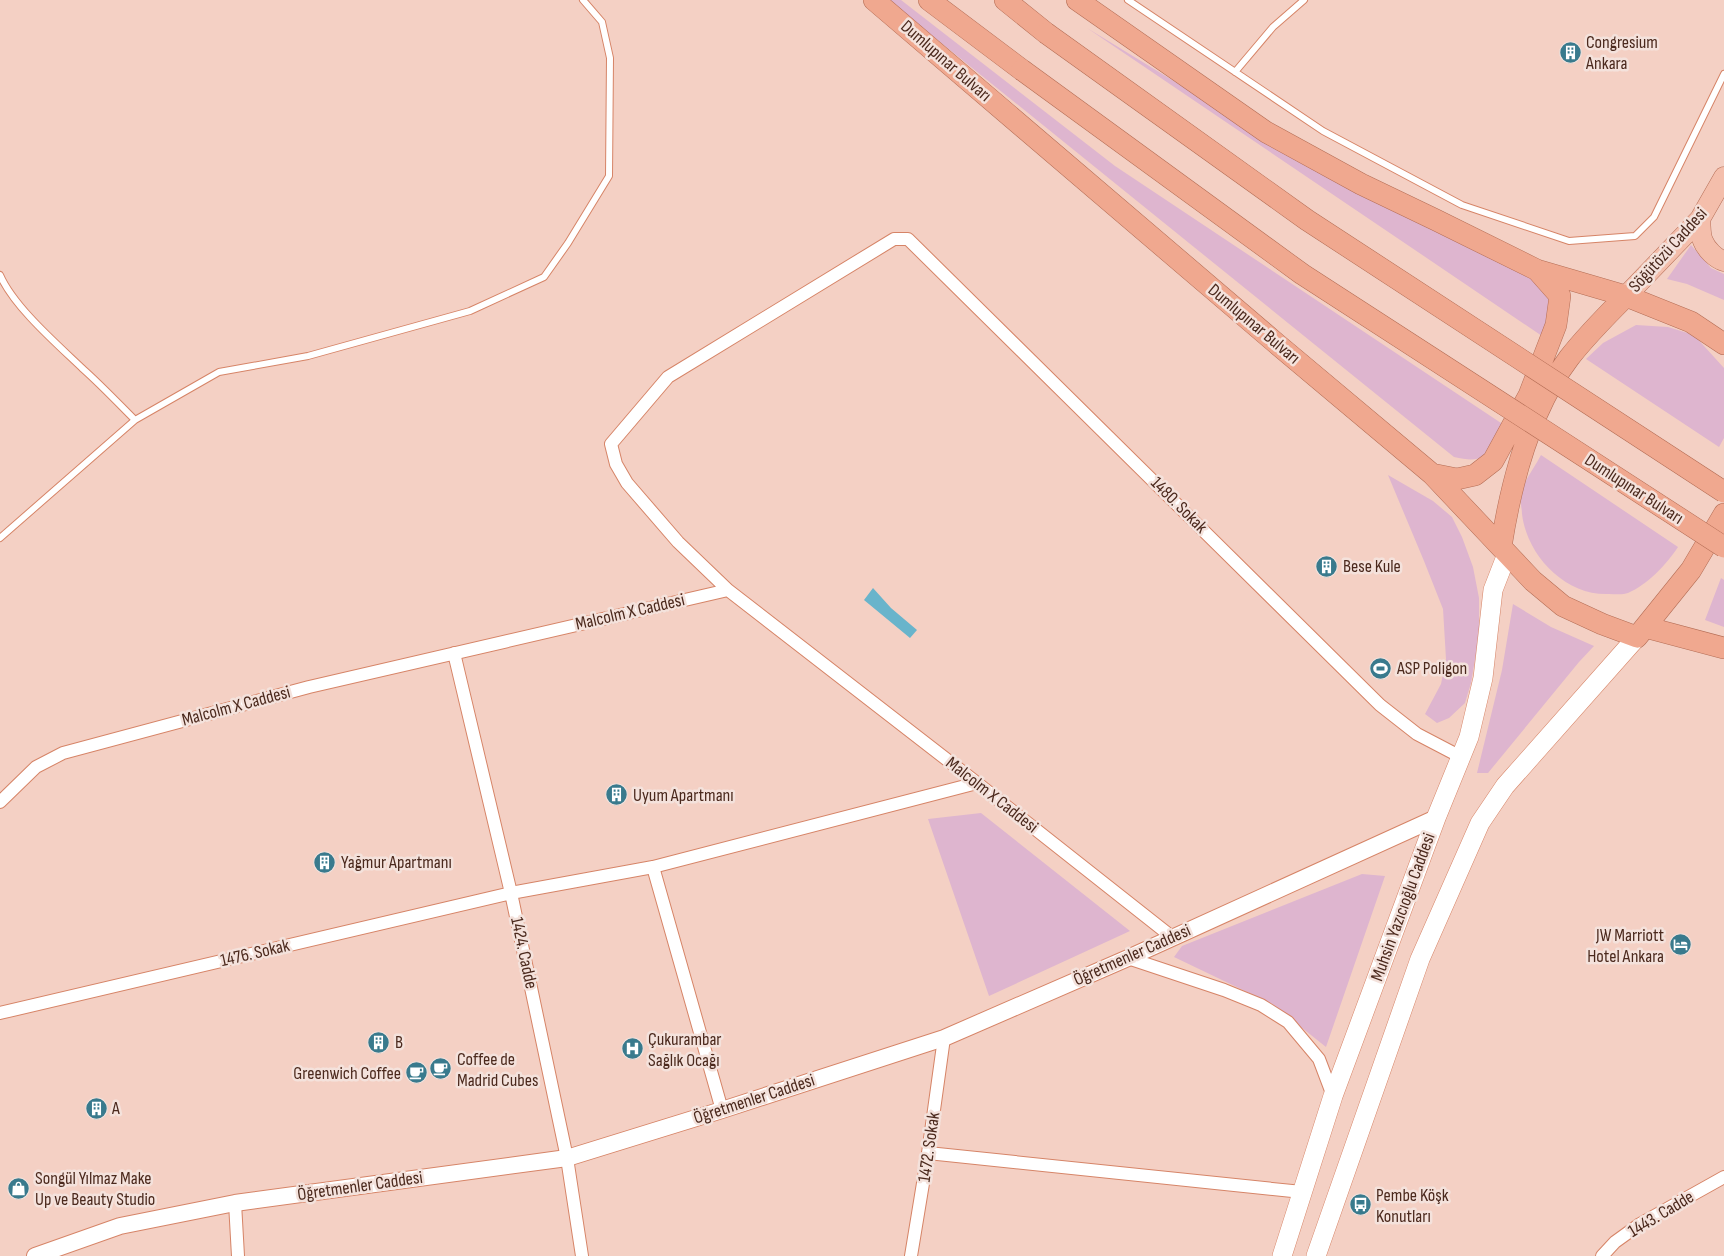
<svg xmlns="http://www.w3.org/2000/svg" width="1724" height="1256" font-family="'Sofia Sans Condensed',sans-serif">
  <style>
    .green { fill: #deb5cf }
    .water { fill: #69b4cb }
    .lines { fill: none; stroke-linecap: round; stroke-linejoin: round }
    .service-casing { stroke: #d68467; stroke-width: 8 }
    .minor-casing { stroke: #d68467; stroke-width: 14 }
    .tertiary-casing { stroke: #d68467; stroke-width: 18 }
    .secondary-casing { stroke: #d68467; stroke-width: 20 }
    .primary-casing { stroke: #b46d55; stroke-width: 21 }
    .trunk-casing { stroke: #b46d55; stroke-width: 22 }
    .service { stroke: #fff; stroke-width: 6 }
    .minor { stroke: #fff; stroke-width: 12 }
    .tertiary { stroke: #fff; stroke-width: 16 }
    .secondary { stroke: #fff; stroke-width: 19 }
    .primary { stroke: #f4beab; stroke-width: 20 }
    .trunk { stroke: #f0a88f; stroke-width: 21 }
    .trunk-bridge-casing { stroke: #b46d55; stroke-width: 22; stroke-linecap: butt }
    .trunk-bridge { stroke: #f0a88f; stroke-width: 21 }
    .labels { text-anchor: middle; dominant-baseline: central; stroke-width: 5; stroke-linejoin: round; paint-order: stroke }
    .poi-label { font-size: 18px; fill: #4b291d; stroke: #f4e2dc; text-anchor: start }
    .street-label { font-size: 18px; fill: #4b291d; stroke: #f4e2dc }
  </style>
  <rect width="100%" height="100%" fill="#f4d0c4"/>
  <path class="green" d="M 888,0 L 901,0 L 1115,166 L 1504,425 C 1492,453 1487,465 1454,457 Z
    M 1087,28 L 1326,174 L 1529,272 C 1556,301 1552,299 1542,336 Z
    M 1691,245 L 1711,268 L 1724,274 L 1724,300 L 1687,284 L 1667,279 Z
    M 1636,325 L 1668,327 L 1694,335 L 1724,368 L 1724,438 L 1719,447 L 1586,359 L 1603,343 Z
    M 1541,455 L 1678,547 C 1667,564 1647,585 1628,593 C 1623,595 1615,594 1609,594 C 1566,596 1527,556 1522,514 C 1522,508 1519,498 1521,492 C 1525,479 1535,467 1541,455 Z
    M 1388,475 L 1433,501 L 1452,517 L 1462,537 L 1473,567 L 1479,598 L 1479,636 L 1471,683 L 1465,703 L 1449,718 L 1437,723 L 1425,714 L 1441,684 L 1446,659 L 1443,609 L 1424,561 Z
    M 1721,578 L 1724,580 L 1724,627 L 1705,620 Z
    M 1513,604 L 1551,627 L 1594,646 L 1579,662 L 1488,773 L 1477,773 L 1502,670 Z
    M 981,813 L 1130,931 L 989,996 L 928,819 Z
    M 1362,874 L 1385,876 L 1326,1047 L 1272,1004 L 1174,957 L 1182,946 Z"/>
  <path class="water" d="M 873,588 L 891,608 L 917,630 L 910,638 L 864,600 Z"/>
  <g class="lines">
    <defs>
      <path id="service" d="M 1128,0 L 1323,131 L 1462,205 L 1569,241 L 1635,236 L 1654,217 L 1724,74
        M 1235,72 L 1273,27 L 1304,0
        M 0,275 C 14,307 57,344 83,369 C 101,385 118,403 135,420
        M 0,538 L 135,420 L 219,372 L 308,356 L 470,311 L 544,277 L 568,243 L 609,176 L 610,58 L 602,22 L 583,0"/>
      <path id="minor" d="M 728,590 L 678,542 L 627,483 L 616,464 L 611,444 L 668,377 L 894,239 L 908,239 L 1380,705 L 1417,734 L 1461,757
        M 454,653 L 511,893 L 567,1158 L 582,1256
        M 0,802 L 36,767 L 63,753 L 309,687 L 728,590 L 977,783 L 1172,937
        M 653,867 L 722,1110
        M 1128,958 L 1224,990 L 1261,1005 L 1288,1022 L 1319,1059 L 1333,1096
        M 0,1013 L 511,893 L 653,867 L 977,783
        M 928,1153 L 1302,1192
        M 235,1203 L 238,1256
        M 911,1256 L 928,1153 L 944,1038
        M 1602,1256 L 1615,1242 L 1640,1224 L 1724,1177"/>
      <path id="tertiary" d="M 35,1256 L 120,1226 L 235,1203 L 567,1158 L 722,1110 L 944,1038 L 1128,958 L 1436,818"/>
      <path id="secondary" d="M 1282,1256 L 1333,1096 L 1436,818 L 1469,737 L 1483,678 L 1493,590 L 1507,554
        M 1316,1256 L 1420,959 L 1480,823 L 1505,786 L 1637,637"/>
      <path id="primary" d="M 1700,219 C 1701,226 1700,235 1703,241 C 1706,249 1716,259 1724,261
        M 1626,296 L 1700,219 L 1724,177"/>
      <path id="trunk" d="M 874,0 L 1277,344 L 1432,474 L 1533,581 L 1563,606 L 1602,624 L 1637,637 L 1691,570 L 1724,514
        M 929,0 L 1022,70
        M 1005,0 L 1046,33
        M 1077,0 L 1266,132 L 1361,184 L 1436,220 L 1537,270 L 1626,296 L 1691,322 L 1724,344
        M 1432,474 L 1457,479 L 1475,475 L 1493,461 L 1529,395 L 1556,325 L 1560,296 L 1537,270
        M 1501,547 C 1511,483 1529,411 1569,358 C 1586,336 1606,316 1626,296
        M 1645,627 L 1724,648"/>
    </defs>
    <use href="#service" class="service-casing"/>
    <use href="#minor" class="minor-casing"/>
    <use href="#tertiary" class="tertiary-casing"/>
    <use href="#secondary" class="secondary-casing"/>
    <use href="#primary" class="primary-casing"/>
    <use href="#trunk" class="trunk-casing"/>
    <use href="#service" class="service"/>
    <use href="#minor" class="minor"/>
    <use href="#tertiary" class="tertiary"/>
    <use href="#secondary" class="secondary"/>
    <use href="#primary" class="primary"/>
    <use href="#trunk" class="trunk"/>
    <defs>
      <path id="trunk-bridge" d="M 1046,33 L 1307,220 L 1724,492
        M 1022,70 L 1302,274 L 1724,547"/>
    </defs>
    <use href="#trunk-bridge" class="trunk-bridge-casing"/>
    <use href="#trunk-bridge" class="trunk-bridge"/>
  </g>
  <defs>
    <symbol id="building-disc" viewBox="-11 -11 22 22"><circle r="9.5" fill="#397a8d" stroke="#f4e2dc"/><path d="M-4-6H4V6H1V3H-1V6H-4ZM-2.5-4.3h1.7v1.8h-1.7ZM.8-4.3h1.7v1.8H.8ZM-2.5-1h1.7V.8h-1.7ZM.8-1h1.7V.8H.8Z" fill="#fff"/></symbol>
    <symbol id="stadium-disc" viewBox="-11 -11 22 22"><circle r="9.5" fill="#397a8d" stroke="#f4e2dc"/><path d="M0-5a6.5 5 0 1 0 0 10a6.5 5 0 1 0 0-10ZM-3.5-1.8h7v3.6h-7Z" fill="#fff"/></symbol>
    <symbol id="hotel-disc" viewBox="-11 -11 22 22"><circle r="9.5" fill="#397a8d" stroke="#f4e2dc"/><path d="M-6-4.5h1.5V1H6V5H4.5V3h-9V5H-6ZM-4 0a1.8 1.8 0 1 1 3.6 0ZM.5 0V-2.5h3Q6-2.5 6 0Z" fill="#fff"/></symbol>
    <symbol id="hospital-disc" viewBox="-11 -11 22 22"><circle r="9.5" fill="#397a8d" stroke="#f4e2dc"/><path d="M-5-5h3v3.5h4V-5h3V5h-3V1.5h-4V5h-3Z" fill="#fff"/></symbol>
    <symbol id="cafe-disc" viewBox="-11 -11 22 22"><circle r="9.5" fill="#397a8d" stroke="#f4e2dc"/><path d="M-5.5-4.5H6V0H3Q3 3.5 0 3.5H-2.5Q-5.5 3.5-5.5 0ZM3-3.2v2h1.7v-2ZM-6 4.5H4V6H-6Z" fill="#fff"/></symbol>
    <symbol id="shop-disc" viewBox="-11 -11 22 22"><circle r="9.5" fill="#397a8d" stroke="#f4e2dc"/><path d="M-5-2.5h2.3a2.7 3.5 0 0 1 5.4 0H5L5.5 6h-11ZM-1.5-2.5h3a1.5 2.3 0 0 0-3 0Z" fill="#fff"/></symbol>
    <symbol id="bus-disc" viewBox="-11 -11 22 22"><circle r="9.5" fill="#397a8d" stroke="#f4e2dc"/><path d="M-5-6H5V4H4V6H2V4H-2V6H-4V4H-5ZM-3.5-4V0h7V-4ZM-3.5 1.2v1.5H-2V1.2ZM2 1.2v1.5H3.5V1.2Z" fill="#fff"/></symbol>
  </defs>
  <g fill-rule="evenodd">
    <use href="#building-disc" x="1558" y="40" width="25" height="25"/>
    <use href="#building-disc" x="1314" y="554" width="25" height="25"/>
    <use href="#stadium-disc" x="1368" y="656" width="25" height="25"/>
    <use href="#building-disc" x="604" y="782" width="25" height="25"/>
    <use href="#building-disc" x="312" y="850" width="25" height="25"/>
    <use href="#hotel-disc" x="1668" y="932" width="25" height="25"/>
    <use href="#building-disc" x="366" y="1030" width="25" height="25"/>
    <use href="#hospital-disc" x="620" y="1036" width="25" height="25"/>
    <use href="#cafe-disc" x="428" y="1056" width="25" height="25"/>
    <use href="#cafe-disc" x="404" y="1060" width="25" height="25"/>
    <use href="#building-disc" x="84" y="1096" width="25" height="25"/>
    <use href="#shop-disc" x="6" y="1176" width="25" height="25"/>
    <use href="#bus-disc" x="1348" y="1192" width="25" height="25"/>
  </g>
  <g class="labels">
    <g class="poi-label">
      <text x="1586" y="42">Congresium<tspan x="1586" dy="21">Ankara</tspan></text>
      <text x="1343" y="566">Bese Kule</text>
      <text x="1397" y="668">ASP Poligon</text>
      <text x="633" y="795">Uyum Apartmanı</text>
      <text x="341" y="862">Yağmur Apartmanı</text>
      <text x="1664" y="935" text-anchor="end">JW Marriott<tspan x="1664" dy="21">Hotel Ankara</tspan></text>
      <text x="648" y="1039">Çukurambar<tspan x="648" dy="21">Sağlık Ocağı</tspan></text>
      <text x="395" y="1042">B</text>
      <text x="457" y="1059">Coffee de<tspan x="457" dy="21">Madrid Cubes</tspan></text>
      <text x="401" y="1073" text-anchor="end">Greenwich Coffee</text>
      <text x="112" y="1108">A</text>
      <text x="35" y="1178">Songül Yılmaz Make<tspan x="35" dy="21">Up ve Beauty Studio</tspan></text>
      <text x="1376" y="1195">Pembe Köşk<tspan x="1376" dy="21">Konutları</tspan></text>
    </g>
    <g class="street-label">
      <text transform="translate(946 61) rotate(41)">Dumlupınar Bulvarı</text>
      <text transform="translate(1668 250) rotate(-48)">Söğütözü Caddesi</text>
      <text transform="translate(1254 324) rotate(40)">Dumlupınar Bulvarı</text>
      <text transform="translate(1634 489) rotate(33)">Dumlupınar Bulvarı</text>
      <text transform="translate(1179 505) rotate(45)">1480. Sokak</text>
      <text transform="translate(630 612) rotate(-13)">Malcolm X Caddesi</text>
      <text transform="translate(236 706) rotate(-15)">Malcolm X Caddesi</text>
      <text transform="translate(992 795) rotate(38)">Malcolm X Caddesi</text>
      <text transform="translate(1403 907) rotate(-70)">Muhsin Yazıcıoğlu Caddesi</text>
      <text transform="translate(255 953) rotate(-13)">1476. Sokak</text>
      <text transform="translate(524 953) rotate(78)">1424. Cadde</text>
      <text transform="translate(1132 955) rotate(-24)">Öğretmenler Caddesi</text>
      <text transform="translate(754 1099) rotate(-18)">Öğretmenler Caddesi</text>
      <text transform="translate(929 1147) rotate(-82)">1472. Sokak</text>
      <text transform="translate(360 1186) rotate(-8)">Öğretmenler Caddesi</text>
      <text transform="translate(1661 1214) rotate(-31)">1443. Cadde</text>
    </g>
  </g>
</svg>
